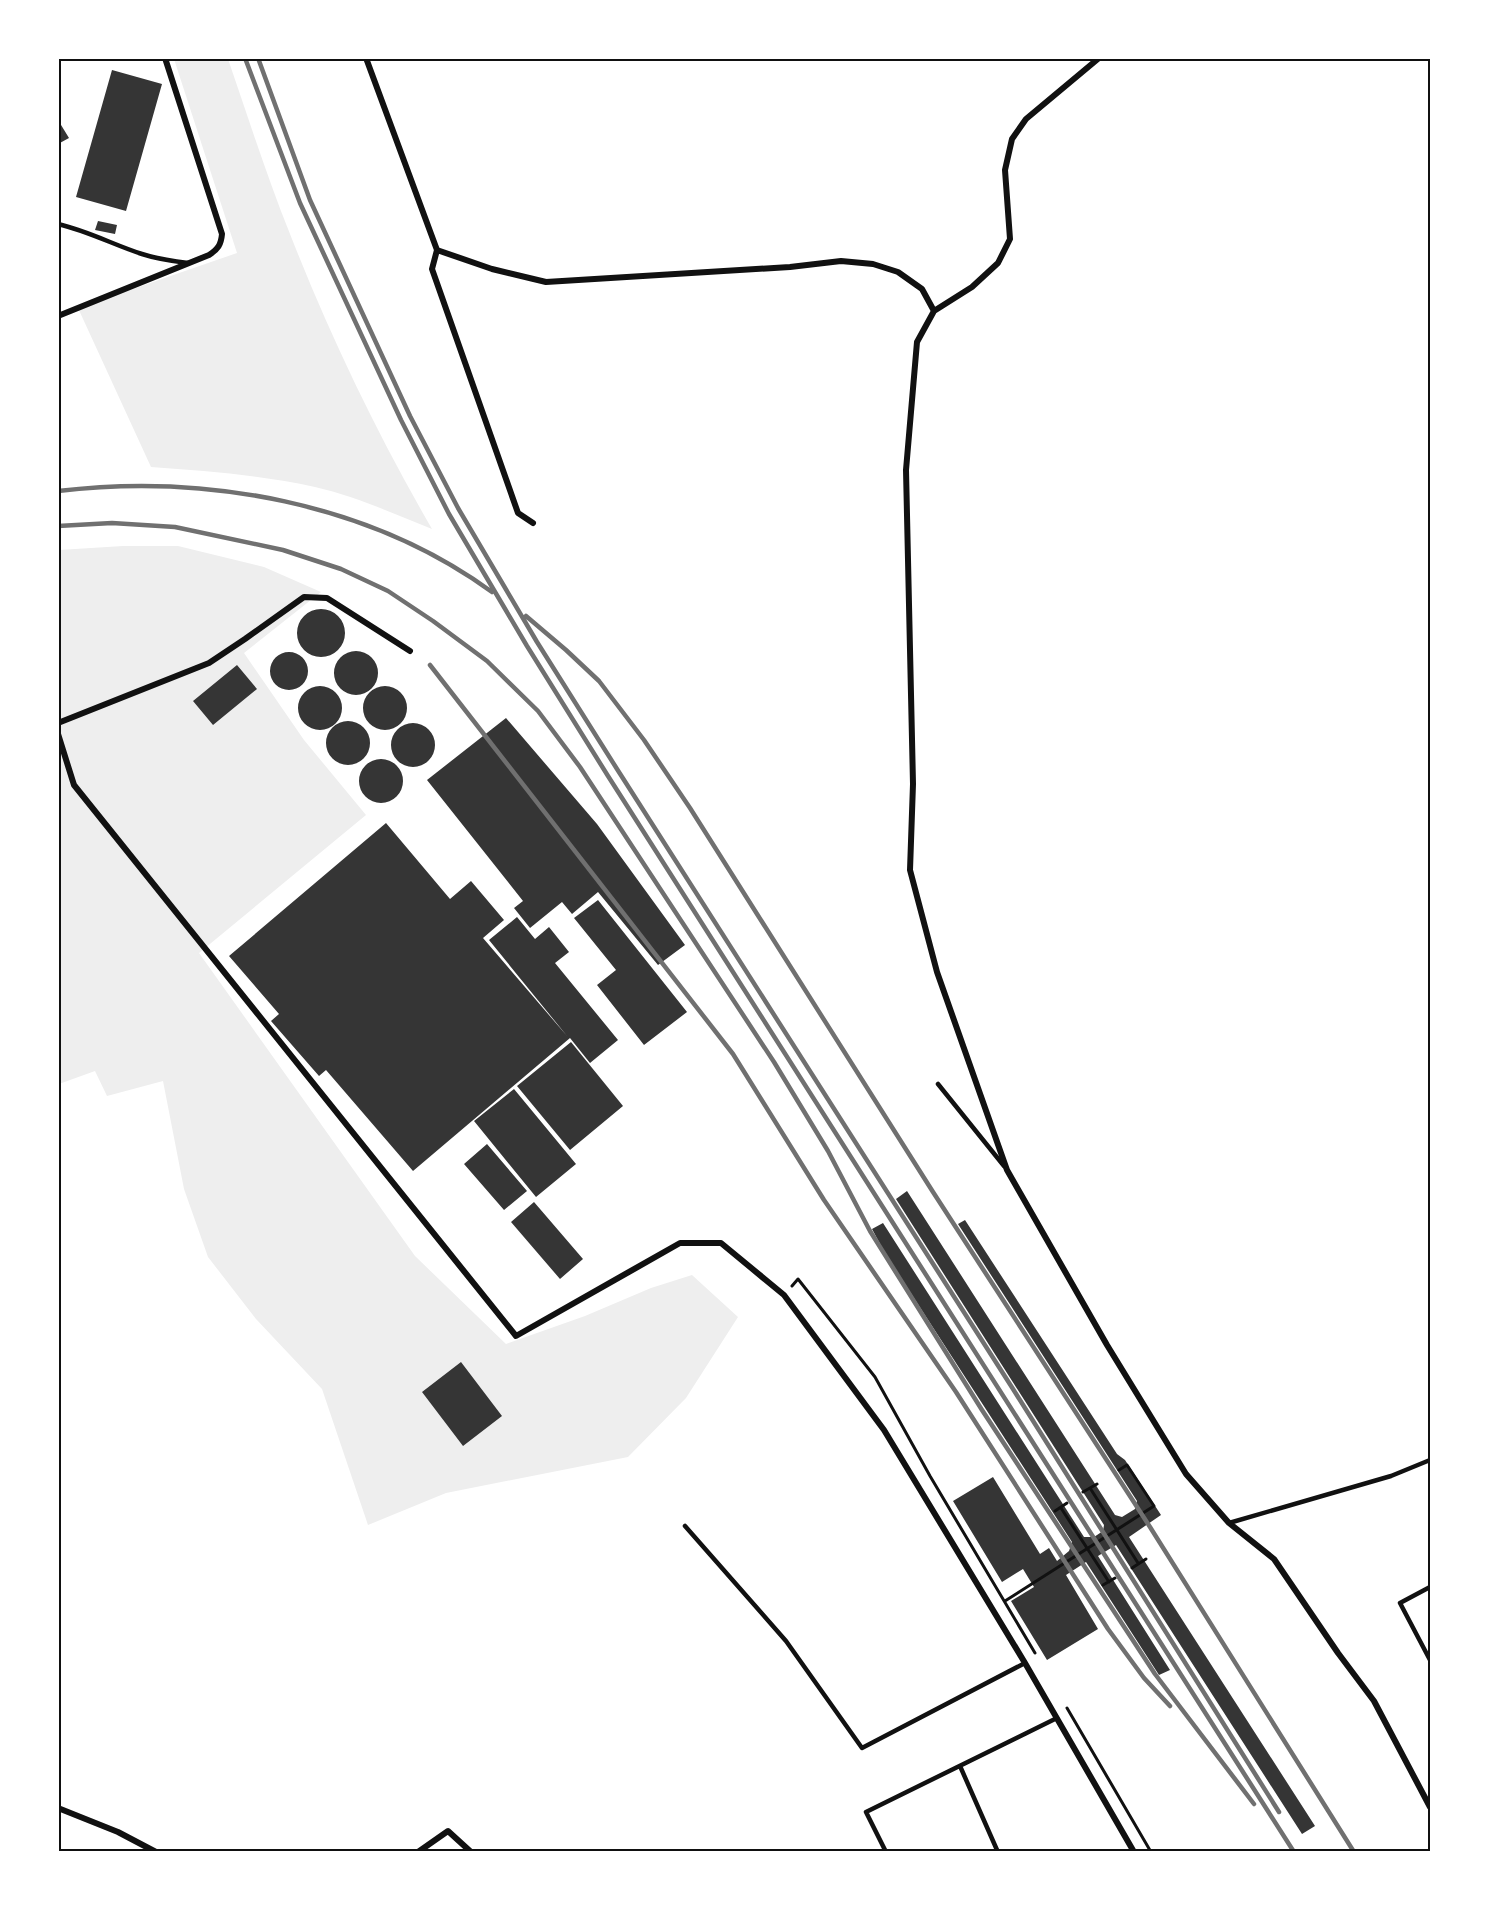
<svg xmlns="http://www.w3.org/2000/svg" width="1489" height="1910" font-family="Barlow,sans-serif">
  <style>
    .green { fill: #eee }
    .building { fill: #353535 }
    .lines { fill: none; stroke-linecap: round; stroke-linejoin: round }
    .path { stroke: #111; stroke-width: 3 }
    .service { stroke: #111; stroke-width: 4.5 }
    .minor { stroke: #111; stroke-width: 6 }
    .rail { stroke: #707070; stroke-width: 4.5 }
    .neatline { fill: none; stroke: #111; stroke-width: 2 }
  </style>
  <rect width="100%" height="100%" fill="#fff"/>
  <path class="green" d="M 174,59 L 228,59 C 248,117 267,177 290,234 C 330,336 377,434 432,529 C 394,514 355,496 315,487 C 261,475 206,471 151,467 L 78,308 L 237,253 Z
    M 123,546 L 178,546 L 264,567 L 321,592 L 244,653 L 304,740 L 366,815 L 199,953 L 415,1256 L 506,1344 L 585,1316 L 651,1288 L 692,1275 L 738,1317 L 686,1398 L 628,1457 L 446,1493 L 368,1525 L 322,1389 L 256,1319 L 208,1257 L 184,1189 L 163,1081 L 107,1096 L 95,1071 L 59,1084 L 59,550 Z"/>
  <path class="building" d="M 112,70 L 162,84 L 126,211 L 76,197 Z
    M 58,120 L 69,138 L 58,144 Z
    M 98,221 L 117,225 L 115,234 L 95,230 Z
    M297 633a24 24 0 1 1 48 0a24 24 0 1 1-48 0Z
    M334 673a22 22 0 1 1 44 0a22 22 0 1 1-44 0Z
    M270 671a19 19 0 1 1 38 0a19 19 0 1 1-38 0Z
    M 237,665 L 257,689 L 213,725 L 193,701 Z
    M363 708a22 22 0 1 1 44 0a22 22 0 1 1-44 0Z
    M298 708a22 22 0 1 1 44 0a22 22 0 1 1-44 0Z
    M 506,718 L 597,824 L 685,945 L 658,965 L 598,892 L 572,914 L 562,902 L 530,928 L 514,908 L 523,901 L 427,780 Z
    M326 743a22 22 0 1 1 44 0a22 22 0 1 1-44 0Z
    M391 745a22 22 0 1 1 44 0a22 22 0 1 1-44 0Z
    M359 781a22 22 0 1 1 44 0a22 22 0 1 1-44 0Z
    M 386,823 L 450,899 L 471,881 L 504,920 L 483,938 L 567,1036 L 489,940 L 517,917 L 535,939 L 549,927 L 569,952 L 555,963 L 618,1040 L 590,1063 L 570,1038 L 413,1171 L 326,1070 L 319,1076 L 271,1021 L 279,1014 L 229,956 Z
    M 598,900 L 687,1012 L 644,1045 L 597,985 L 616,970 L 574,918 Z
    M 571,1042 L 623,1106 L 570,1150 L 517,1086 Z
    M 514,1089 L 576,1164 L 536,1197 L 474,1121 Z
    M 487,1144 L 527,1191 L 504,1210 L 464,1164 Z
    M 907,1191 L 1115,1515 L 1122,1517 L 1135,1509 L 1137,1501 L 958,1224 L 965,1220 L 1117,1454 L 1125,1460 L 1161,1515 L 1129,1537 L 1315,1826 L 1302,1834 L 1116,1545 L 1098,1556 L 1170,1670 L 1159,1675 L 1086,1562 L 1066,1575 L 1098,1629 L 1047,1660 L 1011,1601 L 1034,1587 L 1023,1569 L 1002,1582 L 953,1501 L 993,1477 L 1040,1554 L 1049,1548 L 1057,1561 L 1069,1551 L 1072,1542 L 886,1255 L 872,1229 L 883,1223 L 1084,1537 L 1094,1537 L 1103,1531 L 1104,1525 L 896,1199 Z
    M 534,1202 L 583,1259 L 560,1279 L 511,1222 Z
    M 461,1362 L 502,1416 L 463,1446 L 422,1392 Z"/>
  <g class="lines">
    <path class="path" d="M 792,1286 L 798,1279 L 875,1377 L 930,1476 L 1035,1653
      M 1090,1488 L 1138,1563
      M 1083,1492 L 1097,1484
      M 1061,1508 L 1109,1582
      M 1055,1511 L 1067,1503
      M 1132,1568 L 1146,1559
      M 1103,1585 L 1115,1578
      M 1005,1601 L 1154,1506 L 1127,1465 L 1119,1470
      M 1067,1708 L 1151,1852"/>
    <path class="service" d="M 58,224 C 88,231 114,245 142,254 C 157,259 172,261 188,263
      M 938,1084 L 1004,1166
      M 1229,1523 L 1391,1476 L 1430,1460
      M 685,1526 L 786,1641 L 862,1748 L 1025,1663
      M 1430,1587 L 1400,1603 L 1430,1660
      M 960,1766 L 997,1850
      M 886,1852 L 866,1812 L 1057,1718"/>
    <path class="minor" d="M 366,58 L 437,250 L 492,269 L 546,282 L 790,267 L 841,261 L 873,264 L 898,272 L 922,289 L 934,311
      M 1099,58 L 1026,119 L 1012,139 L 1005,170 L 1010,239 L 998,263 L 972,287 L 934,311 L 917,342 L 906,470 L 913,784 L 910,870 L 937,972 L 1007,1170 L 1107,1345 L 1186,1474 L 1229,1523 L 1274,1559 L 1338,1653 L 1374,1701 L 1430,1807
      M 437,250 L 432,269 L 518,513 L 533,523
      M 58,316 L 209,255 C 218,249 221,245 222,234 L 165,58
      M 58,723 L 209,663 L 245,639 L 304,597 L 327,598 L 410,651
      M 58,734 L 74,785 L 516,1336 L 680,1243 L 721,1243 L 784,1295 L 884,1430 L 1025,1663 L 1134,1852
      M 58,1808 L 118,1832 L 156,1852
      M 418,1852 L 448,1831 L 471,1852"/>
    <path class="rail" d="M 245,58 L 300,203 L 401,420 L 449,514 L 527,646 L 608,776 L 1294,1852
      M 258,58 L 310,200 L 410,416 L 458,508 L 537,642 L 617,769 L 1013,1389 L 1279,1812
      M 58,491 C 206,473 370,503 492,592
      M 58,526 L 112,523 L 175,527 L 283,550 L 341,569 L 388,591 L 433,621 L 487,661 L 538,711 L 580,767 L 774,1062 L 828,1151 L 870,1231 L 982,1410 L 1155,1674 L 1254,1804
      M 526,616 L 566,650 L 599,681 L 644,740 L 690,808 L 933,1192 L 1150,1527 L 1354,1852
      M 430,665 L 733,1054 L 824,1200 L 956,1392 L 1108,1629 L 1144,1678 L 1170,1706"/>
  </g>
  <rect width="1489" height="1910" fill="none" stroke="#ffffff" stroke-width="120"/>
  <rect x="60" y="60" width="1369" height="1790" class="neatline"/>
</svg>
